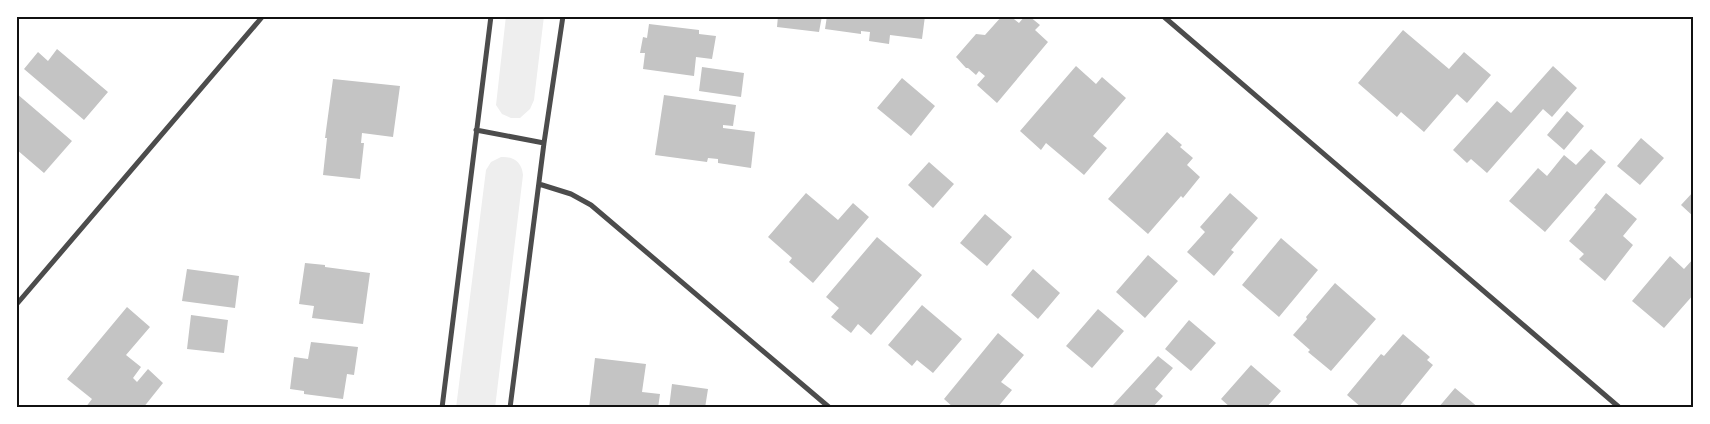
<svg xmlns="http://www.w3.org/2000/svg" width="1710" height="424" font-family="'Nunito Sans',sans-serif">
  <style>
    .green { fill: #eee }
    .building { fill: #c4c4c4 }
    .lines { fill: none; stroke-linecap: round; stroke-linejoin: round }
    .minor { stroke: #4c4c4c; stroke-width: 5 }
    .neatline { fill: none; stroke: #111; stroke-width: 2 }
  </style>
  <rect width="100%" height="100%" fill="#fff"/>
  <path class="green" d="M 506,16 L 544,16 L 534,100 L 530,109 L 520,118 L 511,118 L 502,114 L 496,105 Z
    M 501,157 C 513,156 522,162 523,175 L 495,408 L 456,408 L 486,170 L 491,162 Z"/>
  <path class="building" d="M 778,16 L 822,16 L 819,32 L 777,27 Z
    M 827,16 L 925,16 L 922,39 L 890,35 L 889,44 L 869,41 L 870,32 L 861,31 L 861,34 L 825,29 Z
    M 1002,16 L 1010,16 L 1019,23 L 1025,16 L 1029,16 L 1040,25 L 1035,30 L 1048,42 L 997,103 L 977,85 L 985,76 L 979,71 L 976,75 L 968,68 L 966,68 L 956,57 L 976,34 L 985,35 Z
    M 649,24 L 699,30 L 699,34 L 716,36 L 712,59 L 696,57 L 694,76 L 643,69 L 645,53 L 640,53 L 643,37 L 647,38 Z
    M 1403,30 L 1449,69 L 1464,52 L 1491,75 L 1467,103 L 1457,94 L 1424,132 L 1401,112 L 1397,117 L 1358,83 Z
    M 57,49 L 108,92 L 84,120 L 24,69 L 38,52 L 48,61 Z
    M 1076,66 L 1096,84 L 1102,77 L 1126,98 L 1093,136 L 1107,148 L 1084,175 L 1046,143 L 1041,150 L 1020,131 Z
    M 1553,66 L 1577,88 L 1552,117 L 1543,109 L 1487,173 L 1471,159 L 1467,163 L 1453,150 L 1497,101 L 1511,113 Z
    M 702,67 L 744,73 L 741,97 L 699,91 Z
    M 902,78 L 935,106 L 911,136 L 877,108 Z
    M 333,79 L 400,86 L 393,137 L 362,133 L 361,143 L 364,143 L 360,179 L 323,175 L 327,138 L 325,138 Z
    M 16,93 L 72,141 L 44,173 L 16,149 Z
    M 664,95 L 736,105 L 733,126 L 723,125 L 723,128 L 755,132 L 751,168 L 718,163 L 718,159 L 708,158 L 707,162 L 655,155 Z
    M 1567,111 L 1584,126 L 1564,150 L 1547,135 Z
    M 1167,132 L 1182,145 L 1180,147 L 1193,158 L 1187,165 L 1200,177 L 1183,198 L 1181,196 L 1148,234 L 1108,199 Z
    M 1641,138 L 1664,158 L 1640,185 L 1617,166 Z
    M 1591,149 L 1606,162 L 1545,232 L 1509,201 L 1538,168 L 1547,176 L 1564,155 L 1576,165 Z
    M 929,162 L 954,184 L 933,208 L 908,185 Z
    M 1694,191 L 1694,217 L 1681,205 Z
    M 806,193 L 838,220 L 853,203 L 869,217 L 813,283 L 789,262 L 792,258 L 768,237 Z
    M 1230,193 L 1258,218 L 1231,250 L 1234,252 L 1214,276 L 1187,252 L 1205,232 L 1200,227 Z
    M 1606,193 L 1637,219 L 1623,236 L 1633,245 L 1605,281 L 1579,259 L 1584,254 L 1569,241 L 1596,209 L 1594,208 Z
    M 985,214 L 1012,237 L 987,266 L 960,243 Z
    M 877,237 L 922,275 L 871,335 L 858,324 L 851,333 L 831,317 L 839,308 L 826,297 Z
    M 1281,238 L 1318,270 L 1279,317 L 1242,285 Z
    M 1148,255 L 1178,281 L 1145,318 L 1116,292 Z
    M 1670,256 L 1684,269 L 1694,258 L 1694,294 L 1664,328 L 1632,301 Z
    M 305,263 L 325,265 L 325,267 L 370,273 L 363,324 L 312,318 L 314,306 L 299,304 Z
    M 187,269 L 239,276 L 235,308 L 182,301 Z
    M 1033,269 L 1060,293 L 1038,319 L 1011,295 Z
    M 1335,283 L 1376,319 L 1331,371 L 1308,352 L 1310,350 L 1293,335 L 1307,319 L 1306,317 Z
    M 922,305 L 962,339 L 933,373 L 917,360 L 912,366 L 888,345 Z
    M 127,307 L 150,327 L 126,355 L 141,367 L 133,378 L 137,382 L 148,369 L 163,383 L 143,408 L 85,408 L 92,399 L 67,379 Z
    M 1098,309 L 1124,331 L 1092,368 L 1066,346 Z
    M 191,315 L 228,320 L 224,353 L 187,349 Z
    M 1189,320 L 1216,343 L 1191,371 L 1165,349 Z
    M 998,333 L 1024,355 L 1001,382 L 1012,390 L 997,408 L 954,408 L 944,399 Z
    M 1403,334 L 1430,357 L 1427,360 L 1433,365 L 1398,408 L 1362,408 L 1347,395 L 1381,354 L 1384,356 Z
    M 311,342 L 358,347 L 354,375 L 347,374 L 343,399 L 304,394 L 304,391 L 290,389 L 294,357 L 308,359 Z
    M 1158,356 L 1173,368 L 1155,389 L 1163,396 L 1152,408 L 1116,408 L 1113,405 Z
    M 595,358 L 646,364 L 642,392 L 660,394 L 658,408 L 589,408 Z
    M 1251,365 L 1281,391 L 1266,408 L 1231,408 L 1221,399 Z
    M 672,384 L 708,389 L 705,408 L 669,408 Z
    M 1455,388 L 1479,408 L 1438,408 Z"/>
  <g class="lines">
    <path class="minor" d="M 1163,16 L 1620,408
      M 476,130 L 544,143
      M 539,184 L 571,194 L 591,205 L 830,408
      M 16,305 L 263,16
      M 442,408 L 491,16
      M 510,408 L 544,143 L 563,16"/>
  </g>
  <rect width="1710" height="424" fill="none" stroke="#ffffff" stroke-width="35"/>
  <rect x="18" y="18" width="1674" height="388" class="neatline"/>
</svg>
